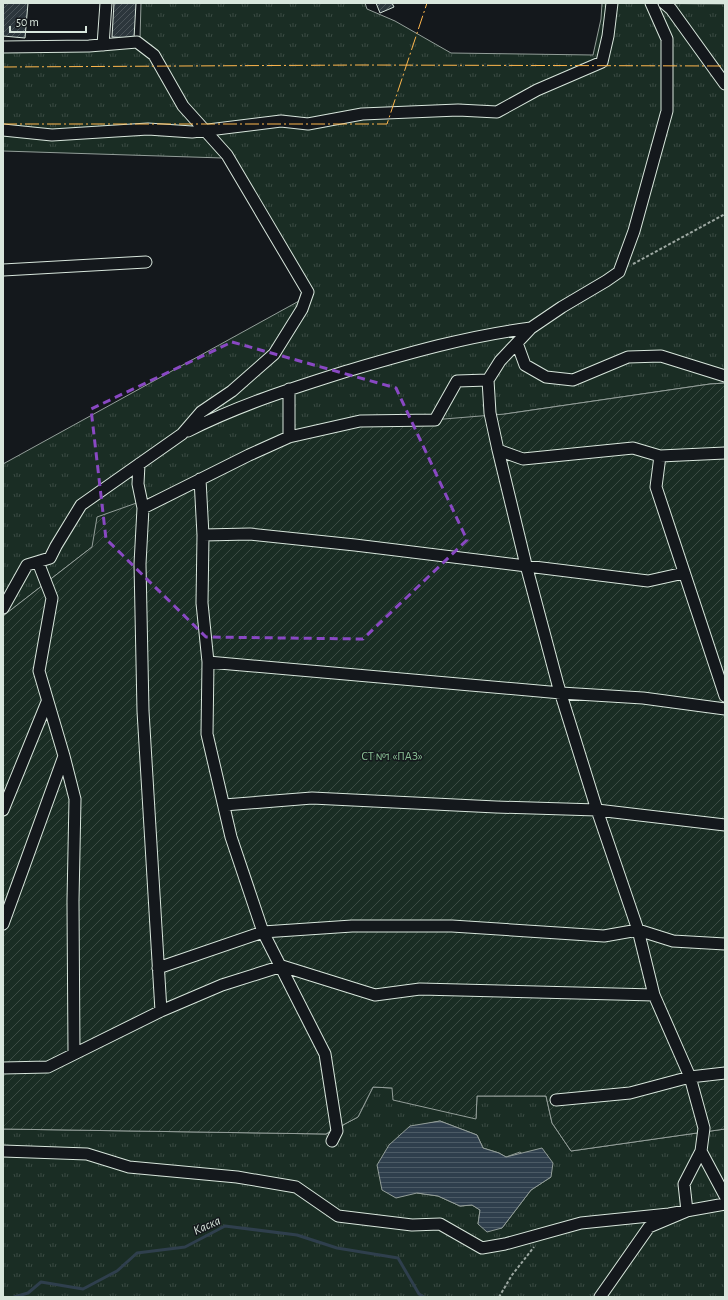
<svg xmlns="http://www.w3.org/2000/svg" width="728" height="1300" font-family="'Alegreya Sans',sans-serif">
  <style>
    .grass { fill: url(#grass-tufts); stroke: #939e99; fill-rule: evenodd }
    .garden { fill: url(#garden-furrows); stroke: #939e99 }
    .water { fill: url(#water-rules); stroke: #939e99 }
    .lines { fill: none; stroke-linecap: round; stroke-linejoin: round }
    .stream { stroke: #2f3f4d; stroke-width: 3 }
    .building { fill: url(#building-hatch); stroke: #d8e6dc }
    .minor-casing { stroke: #d8e6dc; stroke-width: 13 }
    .path { stroke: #9da8a2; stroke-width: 2; stroke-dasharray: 3 2; stroke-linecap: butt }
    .minor { stroke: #14181c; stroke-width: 11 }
    .power { stroke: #ffb74d; stroke-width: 1; stroke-dasharray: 14 3 2 3; stroke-linecap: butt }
    .marked { fill: none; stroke: #8948c3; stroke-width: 3; stroke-dasharray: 8 5; stroke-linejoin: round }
    .labels { text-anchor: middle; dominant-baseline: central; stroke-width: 3; stroke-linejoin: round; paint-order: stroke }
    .park-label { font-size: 12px; fill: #8ac095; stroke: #14181c }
    .water-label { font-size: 13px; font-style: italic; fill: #d8e6dc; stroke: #14181c }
  </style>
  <defs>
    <pattern id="grass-tufts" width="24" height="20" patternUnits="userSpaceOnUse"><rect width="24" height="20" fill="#1a2d24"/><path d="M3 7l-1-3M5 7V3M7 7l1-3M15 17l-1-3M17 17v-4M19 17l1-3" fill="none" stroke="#3b4b43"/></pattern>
    <pattern id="garden-furrows" width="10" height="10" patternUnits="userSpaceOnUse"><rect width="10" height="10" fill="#1a2d24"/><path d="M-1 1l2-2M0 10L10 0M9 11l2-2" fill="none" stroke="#3b4b43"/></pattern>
    <pattern id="water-rules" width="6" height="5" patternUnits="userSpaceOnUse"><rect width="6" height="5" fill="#2f3f4d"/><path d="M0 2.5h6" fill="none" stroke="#4c5b66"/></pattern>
    <pattern id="building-hatch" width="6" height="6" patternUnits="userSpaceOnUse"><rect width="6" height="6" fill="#2c363c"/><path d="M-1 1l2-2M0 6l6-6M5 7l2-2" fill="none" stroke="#4a5358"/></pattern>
  </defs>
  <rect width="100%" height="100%" fill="#14181c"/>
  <path class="grass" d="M 141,3 L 365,3 L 367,9 L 395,21 L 451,53 L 593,55 L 601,19 L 602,3 L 725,4 L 725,383 L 710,384 L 505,414 L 92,547 L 3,616 L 3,464 L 299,301 L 302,291 L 223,158 L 3,151 L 3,44 L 140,39 Z
    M 373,1087 L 392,1088 L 476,1118 L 477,1096 L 546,1096 L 552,1123 L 571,1151 L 725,1129 L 725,1297 L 3,1297 L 3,1129 L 326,1134 L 358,1117 ZM 440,1121 L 477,1135 L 483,1148 L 499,1153 L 506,1157 L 520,1152 L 551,1177 L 531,1190 L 502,1228 L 478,1224 L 480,1210 L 472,1205 L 460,1206 L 438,1196 L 417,1193 L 426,1124 Z"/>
  <path class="garden" d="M 725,383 L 725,1129 L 571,1151 L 552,1123 L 546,1096 L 477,1096 L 476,1119 L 393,1100 L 392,1088 L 373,1087 L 358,1117 L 326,1134 L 3,1129 L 3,616 L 92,547 L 97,517 L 145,500 L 297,431 L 505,414 L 710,384 Z"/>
  <path class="water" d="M 440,1121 L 477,1135 L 483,1148 L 499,1153 L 506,1157 L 542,1148 L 553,1163 L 551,1177 L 531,1190 L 502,1228 L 487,1232 L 478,1224 L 480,1210 L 472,1205 L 460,1206 L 438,1196 L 417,1193 L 396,1198 L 382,1190 L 377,1165 L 389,1145 L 410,1126 Z"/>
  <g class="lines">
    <path class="stream" d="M 14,1297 L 28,1293 L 41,1282 L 83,1289 L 117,1271 L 137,1253 L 185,1247 L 225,1226 L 297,1235 L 337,1248 L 398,1258 L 419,1294 L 424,1297"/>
  </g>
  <path class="building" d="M 3,3 L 28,3 L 25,38 L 3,36 Z
    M 114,3 L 136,3 L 134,38 L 112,37 Z
    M 376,3 L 392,3 L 394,7 L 380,13 Z"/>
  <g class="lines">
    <defs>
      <path id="minor" d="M 664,3 L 671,9 L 725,84
        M 103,45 L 106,3
        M 3,47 L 89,46 L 137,42 L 154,55 L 183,106 L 227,155 L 308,292 L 302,309 L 274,354 L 232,391 L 201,412 L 182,434 L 81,505 L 56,546 L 50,558 L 27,565 L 3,608
        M 3,130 L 52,135 L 148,129 L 192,132 L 281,121 L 308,124 L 362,114 L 458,110 L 497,112 L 537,90 L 602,62 L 608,36 L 612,3
        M 3,270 L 146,262
        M 517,343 L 525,365 L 546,377 L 573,380 L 628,357 L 661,356 L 725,376
        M 188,431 C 239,405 293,388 347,371 C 409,353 467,336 531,328
        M 289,437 L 289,389
        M 498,450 L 523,459 L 633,448 L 660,456 L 725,453
        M 660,456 L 656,487 L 725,696
        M 139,464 L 138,484 L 143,508 L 140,564 L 143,711 L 161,1011
        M 200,479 L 203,535 L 202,603 L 208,662 L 207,734 L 231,837 L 263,932 L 325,1054 L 337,1131 L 332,1141
        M 143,508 L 249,455 L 289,437 L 360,421 L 435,420 L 457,381 L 488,380
        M 203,535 L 250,534 L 355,545 L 648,581 L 684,573
        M 208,662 L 561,693 L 643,698 L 725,709
        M 64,756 L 75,799 L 73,901 L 74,1054
        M 224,805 L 312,798 L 496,807 L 597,810 L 725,825
        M 3,810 L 47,702
        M 3,924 L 64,756 L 39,671 L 52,598 L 38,562
        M 158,968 L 263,932 L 352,926 L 452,926 L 604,936 L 638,930 L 673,941 L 725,944
        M 3,1068 L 48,1067 L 161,1011 L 222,985 L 282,966 L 375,995 L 420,989 L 654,995
        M 556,1100 L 630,1093 L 690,1077 L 725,1073
        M 3,1151 L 87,1154 L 129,1167 L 237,1177 L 296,1187 L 338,1216 L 412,1225 L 440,1224 L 482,1248 L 505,1244 L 581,1223 L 669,1214 L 725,1204
        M 701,1151 L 725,1196
        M 600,1297 L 649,1227 L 687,1211 L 684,1184 L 701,1151 L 704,1128 L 690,1077 L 654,995 L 638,930 L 597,810 L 558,685 L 526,565 L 498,450 L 490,413 L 488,380 L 500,361 L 531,328 L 562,307 L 606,281 L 619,272 L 634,231 L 667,111 L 667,39 L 651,3"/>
    </defs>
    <use href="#minor" class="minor-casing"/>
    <path class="path" d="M 633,264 L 725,214
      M 499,1297 L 512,1275 L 534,1247"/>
    <use href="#minor" class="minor"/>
    <path class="power" d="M 3,67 L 360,65 L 725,66
      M 3,124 L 387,124 L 427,3"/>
  </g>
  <path class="marked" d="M 232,342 L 396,388 L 467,540 L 363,639 L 206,637 L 106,539 L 91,409 Z"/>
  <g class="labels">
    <g class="park-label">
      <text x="392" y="756">СТ №1 «ПАЗ»</text>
    </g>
    <g class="water-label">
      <text transform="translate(207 1226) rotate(-24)">Каска</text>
    </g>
  </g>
  <rect width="728" height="1300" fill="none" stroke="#d8e6dc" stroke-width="8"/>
  <path d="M10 26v6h76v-6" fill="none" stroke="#d8e6dc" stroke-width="2"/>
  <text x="16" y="26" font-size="12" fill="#d8e6dc" stroke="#14181c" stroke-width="3" paint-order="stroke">50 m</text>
</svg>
